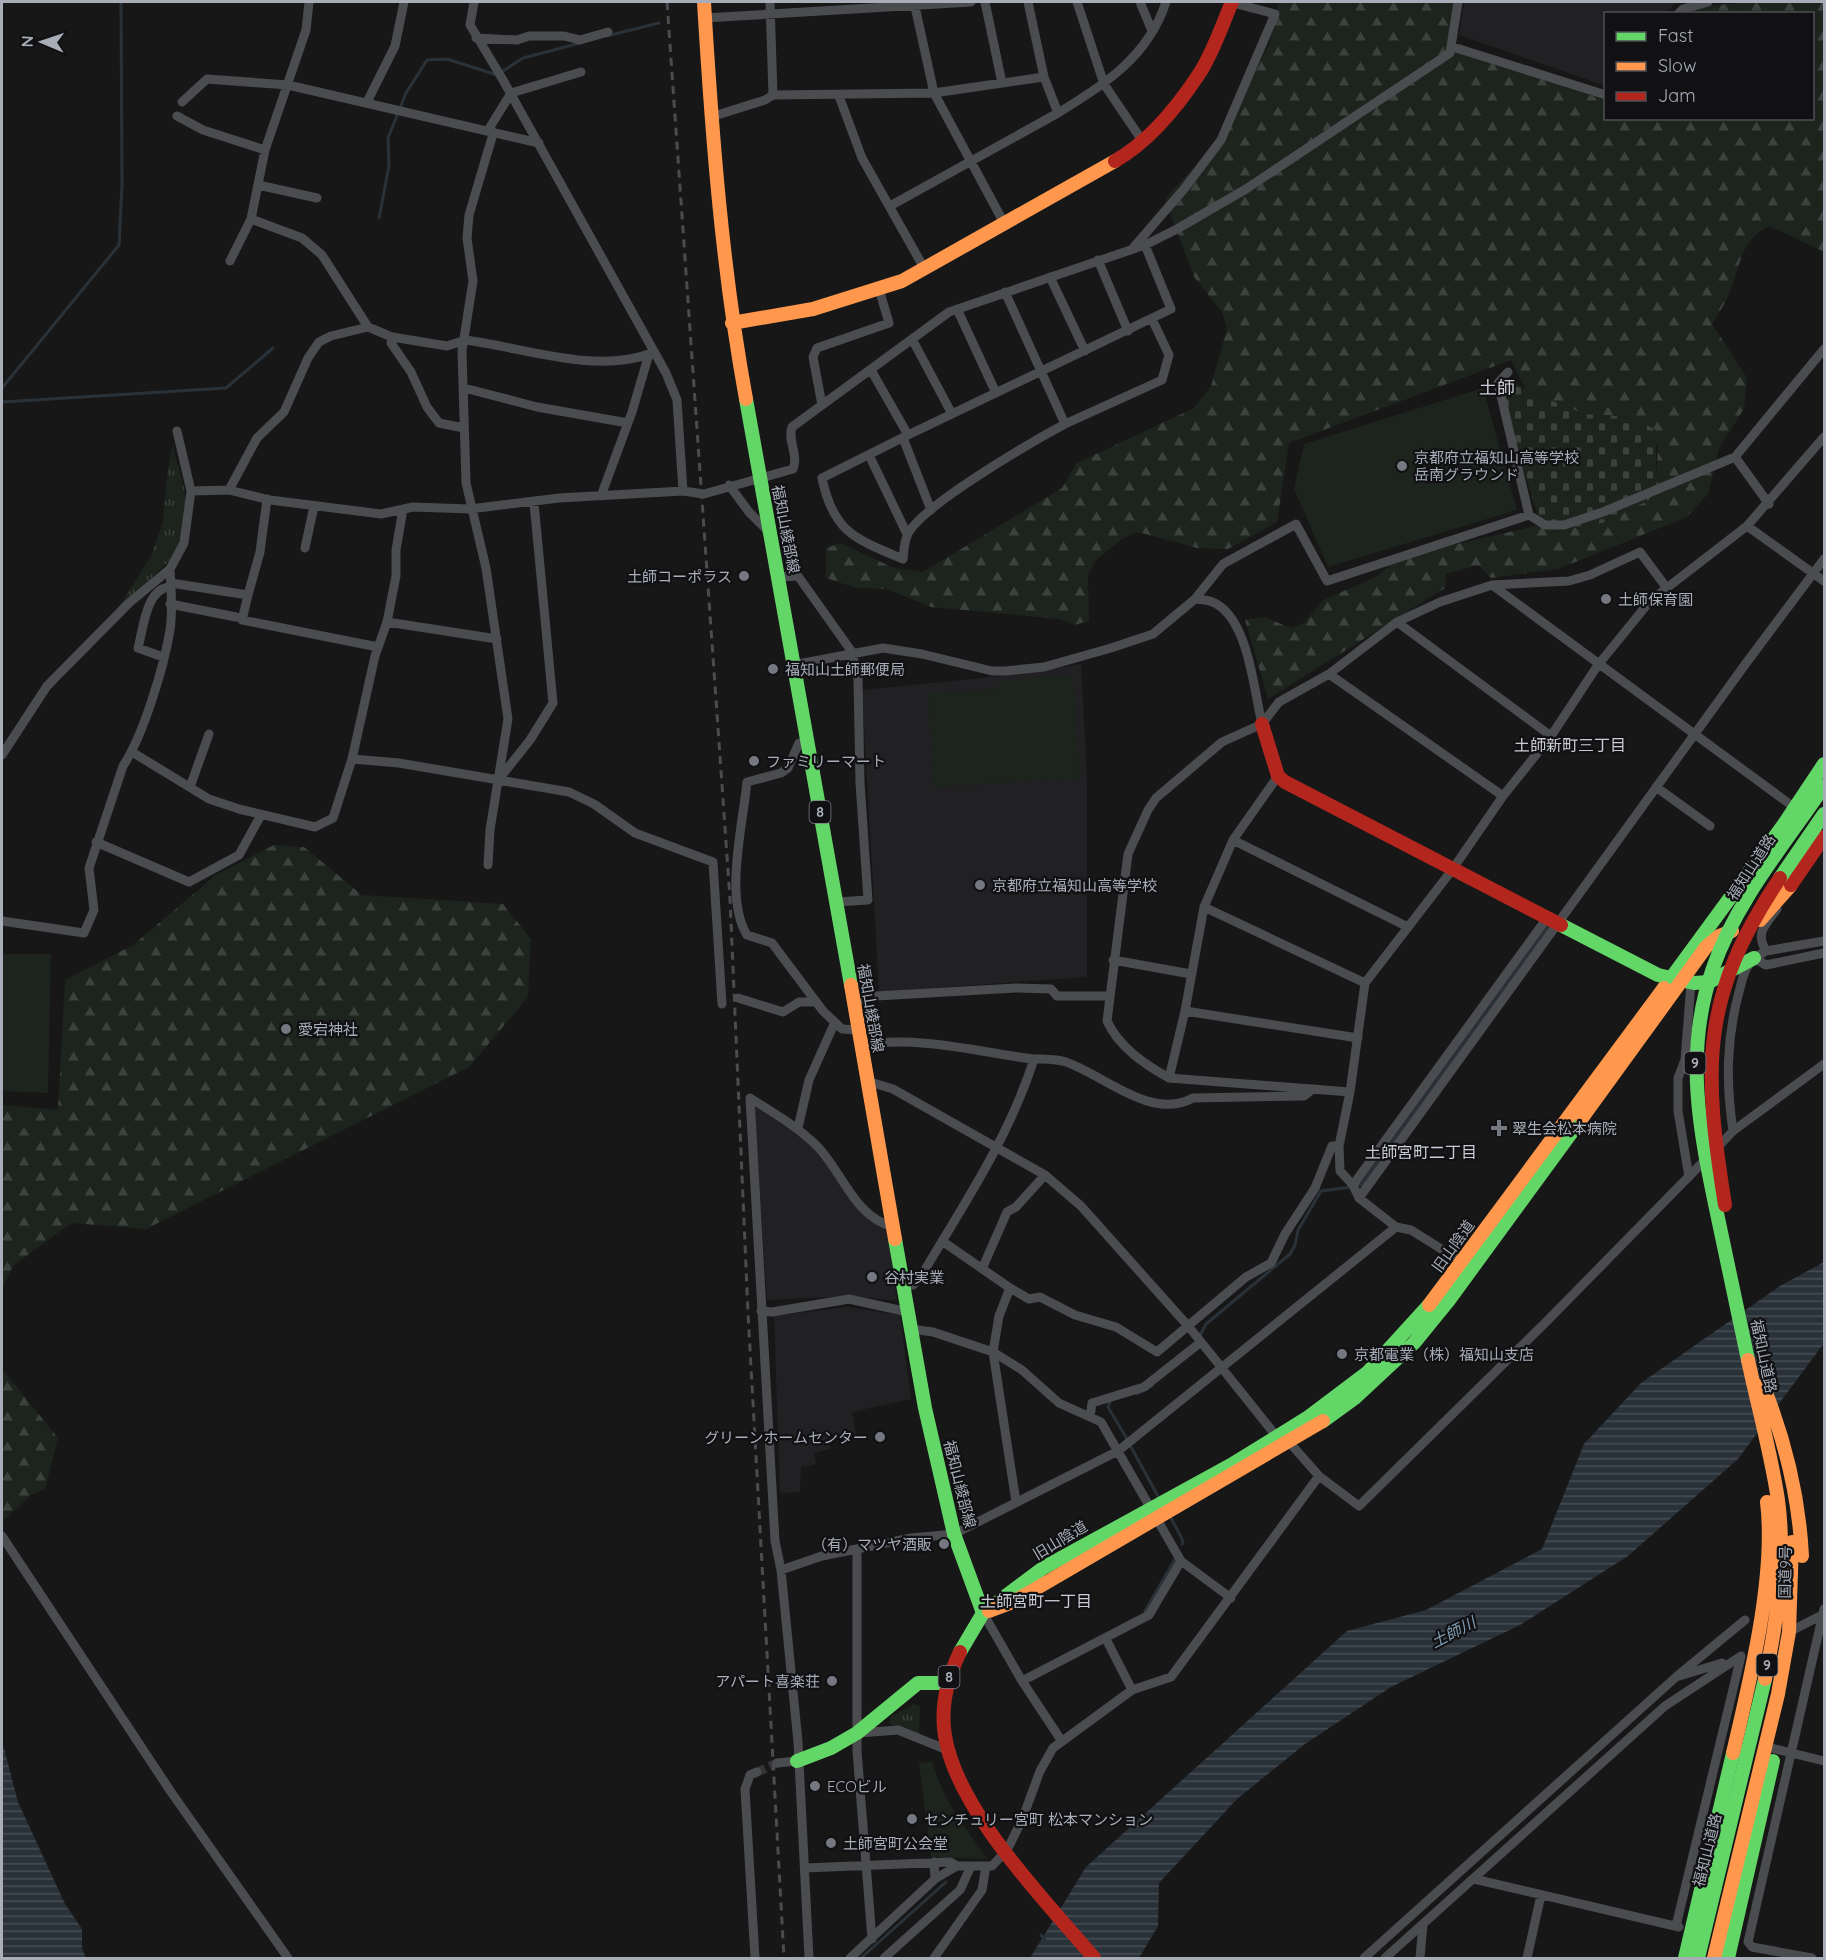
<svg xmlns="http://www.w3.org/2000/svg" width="1826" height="1960" font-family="Quicksand,'Noto Sans JP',sans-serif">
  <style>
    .built { fill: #212123 }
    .grass { fill: url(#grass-tufts) }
    .forest { fill: url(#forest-firs) }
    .cemetery { fill: url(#cemetery-stones) }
    .park { fill: #1d241e }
    .water { fill: url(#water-rules) }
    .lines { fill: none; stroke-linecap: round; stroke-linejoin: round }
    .stream { stroke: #2a3239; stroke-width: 3 }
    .street-tunnel { stroke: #343537; stroke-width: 9; stroke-dasharray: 9 4.5; stroke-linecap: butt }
    .street { stroke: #4b4c50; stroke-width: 9 }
    .fast { stroke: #63d668; stroke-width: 14 }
    .slow { stroke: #ff974d; stroke-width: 14 }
    .jam { stroke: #b3261e; stroke-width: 14 }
    .rail { stroke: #4b4c4f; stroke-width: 3; stroke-dasharray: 8 6; stroke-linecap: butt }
    .fast-bridge { stroke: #63d668; stroke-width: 14 }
    .slow-bridge { stroke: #ff974d; stroke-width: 14 }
    .jam-bridge { stroke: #b3261e; stroke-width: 14 }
    .poi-dot { fill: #757880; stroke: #111113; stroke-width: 2 }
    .labels { text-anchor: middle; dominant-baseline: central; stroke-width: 4.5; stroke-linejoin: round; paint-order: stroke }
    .shield { fill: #111113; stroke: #7b7e86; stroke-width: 1.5 }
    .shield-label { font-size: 14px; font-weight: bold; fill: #a8adb8 }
    .poi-label { font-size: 15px; fill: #a8adb8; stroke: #111113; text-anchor: start }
    .street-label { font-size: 15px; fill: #a8adb8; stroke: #111113 }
    .neighbourhood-label { font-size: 16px; fill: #c9ccd4; stroke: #111113 }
    .water-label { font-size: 16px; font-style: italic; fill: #7f9bb3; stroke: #111113 }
    .quarter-label { font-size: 18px; fill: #c9ccd4; stroke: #111113 }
  </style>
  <defs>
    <pattern id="grass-tufts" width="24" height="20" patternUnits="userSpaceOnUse" patternTransform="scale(1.5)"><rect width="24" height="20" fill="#1d241e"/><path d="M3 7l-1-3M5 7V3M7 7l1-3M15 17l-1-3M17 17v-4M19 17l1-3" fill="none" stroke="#3b413d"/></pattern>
    <pattern id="forest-firs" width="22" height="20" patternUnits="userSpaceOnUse" patternTransform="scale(1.5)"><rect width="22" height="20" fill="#1d241e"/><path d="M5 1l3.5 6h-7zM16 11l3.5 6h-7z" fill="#3b413d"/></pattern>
    <pattern id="cemetery-stones" width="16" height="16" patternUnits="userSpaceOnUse" patternTransform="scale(1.5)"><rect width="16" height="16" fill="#1d241e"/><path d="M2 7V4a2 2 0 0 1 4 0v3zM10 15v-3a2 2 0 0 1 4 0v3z" fill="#3b413d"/></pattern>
    <pattern id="water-rules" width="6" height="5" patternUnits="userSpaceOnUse" patternTransform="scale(1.5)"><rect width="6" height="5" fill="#2a3239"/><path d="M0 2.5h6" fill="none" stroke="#464d54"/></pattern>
  </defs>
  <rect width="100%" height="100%" fill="#171717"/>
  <path class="built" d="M 1464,2 L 1685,2 L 1674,4 L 1666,13 L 1606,14 L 1606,82 L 1603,85 L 1459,35 Z
    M 1081,664 L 1087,777 L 1087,977 L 879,992 L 862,690 L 1011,675 Z
    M 759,1107 L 798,1124 L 859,1205 L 887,1229 L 897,1301 L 853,1296 L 767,1300 L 754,1108 Z
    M 847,1307 L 900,1315 L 911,1399 L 852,1412 L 856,1434 L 828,1440 L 830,1449 L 814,1453 L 816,1464 L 801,1467 L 800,1492 L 780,1493 L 774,1316 Z"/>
  <path class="grass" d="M 172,446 C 185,487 196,517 172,558 L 114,614 L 150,558 L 163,523 L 166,483 Z
    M 914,1704 L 920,1706 L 919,1734 L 890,1724 L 890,1717 Z"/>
  <path class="forest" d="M 1279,2 L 1455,2 L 1448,49 L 1605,100 L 1606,118 L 1812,118 L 1812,14 L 1684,13 C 1700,0 1797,2 1824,2 L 1824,252 L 1770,226 C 1740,239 1741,265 1730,291 C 1726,303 1718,314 1712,324 L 1747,378 L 1744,409 L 1719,448 L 1708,494 L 1687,517 L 1558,569 L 1491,578 L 1478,565 L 1446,574 L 1445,588 L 1268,699 L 1245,620 L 1264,617 L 1291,628 L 1304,623 L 1322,601 L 1377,576 L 1400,557 L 1649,500 L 1656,479 L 1658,447 L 1630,417 L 1584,414 L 1526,390 L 1511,360 L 1289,443 L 1277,522 L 1228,549 L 1197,548 L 1138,532 L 1122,539 L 1095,561 L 1088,576 L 1089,621 L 1074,625 L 1060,619 L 931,607 L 887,589 L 856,588 L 826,578 L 826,548 L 840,543 L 894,568 L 923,572 L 1062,488 L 1077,463 L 1194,408 L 1211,386 L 1227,328 L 1222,312 L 1194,277 L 1165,199 L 1217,142 L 1269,45 Z
    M 274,845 L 304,847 L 362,895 L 503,904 L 531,939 L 528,997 L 469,1067 L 146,1229 L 71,1223 L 13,1266 L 2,1289 L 2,1105 L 58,1110 L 65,980 L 133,945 L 216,875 Z
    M 2,1369 L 58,1438 L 45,1489 L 31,1495 L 3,1521 Z"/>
  <path class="cemetery" d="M 1511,380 L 1526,390 L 1584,414 L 1630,417 L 1656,430 L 1656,479 L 1649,500 C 1606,522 1591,534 1541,525 L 1499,392 Z"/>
  <path class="park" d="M 1483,388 L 1517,510 L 1328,567 L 1294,489 L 1304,444 Z
    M 1073,676 L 1080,778 L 934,787 L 928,693 L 999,689 L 999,680 Z
    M 2,954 L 51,954 L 48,1093 L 2,1091 Z
    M 932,1761 C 942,1799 965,1828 988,1859 L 931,1857 L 919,1763 Z"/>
  <path class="water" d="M 1824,1262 L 1824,1343 L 1738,1459 L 1628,1556 L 1520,1625 L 1391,1687 L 1305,1744 L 1237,1799 L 1159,1883 L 1158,1926 L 1139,1958 L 1030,1958 L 1086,1867 L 1347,1631 L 1426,1610 L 1542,1549 L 1584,1444 L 1641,1383 L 1780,1286 Z
    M 2,1741 L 18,1802 L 65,1904 L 82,1929 L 82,1948 L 86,1958 L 2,1958 Z"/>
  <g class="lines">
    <path class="stream" d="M 607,36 L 659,23
      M 379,218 L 389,166 L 388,138 L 406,93 L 427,60 L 447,59 L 497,75 L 523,58 L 580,43
      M 2,388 L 119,245 L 122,185 L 121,2
      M 2,402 L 226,388 L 273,348
      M 1357,1185 L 1361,1185 L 1548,927
      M 1199,1337 L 1206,1324 L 1290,1254 L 1295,1245 L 1298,1230 L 1321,1191 L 1351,1187
      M 1137,1394 L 1152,1386
      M 1110,1402 L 1108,1407 L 1127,1439
      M 1130,1445 L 1160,1500
      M 1170,1516 L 1183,1541 L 1182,1544
      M 1145,1611 L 1177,1556
      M 1041,1935 L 1045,1940
      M 861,1958 L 946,1882"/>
    <path class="street-tunnel" d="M 757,1772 L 777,1763"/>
    <path class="street" d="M 309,2 L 306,30 L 265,150 L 251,219 L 302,238 L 322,255 L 368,327
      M 474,2 L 470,25 L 503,80 L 666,373 L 677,400 L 683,491
      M 770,2 L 773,95
      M 914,2 L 934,93 L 1004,223
      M 985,2 L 1002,83
      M 1028,2 L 1044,77
      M 1077,2 L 1104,84 L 1141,139
      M 1140,2 L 1152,31
      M 1678,14 L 1683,9 L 1708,2
      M 705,18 L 971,2
      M 476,38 L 517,40 L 529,36 L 564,36 L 580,40 L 608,32
      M 1453,47 L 1606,95
      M 839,96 L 862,158 L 924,268
      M 182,102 L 207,79 L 288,85 L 539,143
      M 367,102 L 395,46 L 404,2
      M 177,116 L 203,130 L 265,150
      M 711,117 L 765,100 L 773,95 L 934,93 L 1044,77 L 1058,113 C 1105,84 1148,57 1166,2
      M 258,185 L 317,198
      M 890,206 L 1058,113
      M 1133,248 L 1184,189 L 1221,140 L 1275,14 L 1229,2
      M 1098,260 L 1128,331
      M 230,261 L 251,219
      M 1050,277 L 1085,351
      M 957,309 L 996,393
      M 392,337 L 391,343 L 411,372 L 427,407 L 439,423 L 464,428
      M 912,339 L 952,414
      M 871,370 L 908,435 L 1171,309 L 1145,245
      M 1508,372 L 1498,383 L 1529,515
      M 464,388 L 537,407 L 628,423
      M 822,405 L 813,357 L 817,348 L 889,323 L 879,289
      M 1065,424 L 1162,380 L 1169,355 L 1152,319
      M 177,431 L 191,491
      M 908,435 L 822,478 C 833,532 855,539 903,559 C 904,552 904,543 907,536 C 917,508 1035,440 1065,424 L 1005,292
      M 903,438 L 931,510
      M 869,455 L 907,534
      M 1735,457 L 1824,349
      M 729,485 L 749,512 L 770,533
      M 229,490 L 257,438 L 284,412 L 308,358 L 319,342 L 331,336 L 368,327 L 392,337 L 447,346 L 465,340 C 522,347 593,374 649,354
      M 601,496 L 632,412 L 649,354 L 653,352
      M 1747,526 L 1824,581
      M 305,548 L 314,506
      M 779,577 L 798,576 L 852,652 L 858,679 L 860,783 L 868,900 L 836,902
      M 171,583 L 248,595 L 242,620 L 378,647
      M 1492,585 L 1795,808
      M 248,595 L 260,552 L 267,499
      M 1195,599 C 1204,600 1213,600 1221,607 C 1249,629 1254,690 1262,724
      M 170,604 L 236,617
      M 387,622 L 497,639
      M 1397,622 L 1551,736
      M 163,657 L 138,648 C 143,630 146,588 170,587
      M 793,665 L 883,648 L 922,654 L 992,671 L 1005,671 L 1044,667 L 1111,648 L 1153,634 L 1195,599 L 1223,564 L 1296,524 L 1327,581 L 1529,515 L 1545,525 L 1564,525 L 1603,512 L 1735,457 L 1769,504
      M 1329,674 L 1503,796
      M 808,742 L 799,743 L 788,768 L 781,773 L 747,782 C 743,824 724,898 747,935 L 772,943 L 823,1011 L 842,1029 L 858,1030
      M 132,752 L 209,799 L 239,809 L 315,827 L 333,818 L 352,759 L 375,656 L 387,622 L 396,576 L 396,550 L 403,509
      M 2,755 L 47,686 L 129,603 L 170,569 L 184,543 L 191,491 L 229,490 L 270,500 L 381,514 L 413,507 L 470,509 L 559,498 L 683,491 L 704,494 L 793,469 C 799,454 787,441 792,427 L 949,312 L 1145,245 L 1177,229 L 1246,189 L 1450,53 L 1458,2
      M 352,759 L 399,763 L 569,792 L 594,804 L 635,833 L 713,862 L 722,1004
      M 499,779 L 530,740 L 553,703 L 534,503
      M 190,787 L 209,734
      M 1656,787 L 1710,826
      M 1233,840 L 1408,927
      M 96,842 L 189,882 L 239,855 L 261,815
      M 488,865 L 490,830 L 508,719 L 486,568 L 466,483 L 462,351 L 473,281 L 467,238 L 469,215 L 493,134 L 490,127 L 511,93 L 581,72
      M 1204,907 L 1365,983
      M 2,921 L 84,933 L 94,910 L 89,868 L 123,766 C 143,736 164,667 170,630 C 173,611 171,589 170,569
      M 1824,941 L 1766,951 L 1754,958 L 1766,965 L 1824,953
      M 1766,951 C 1755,932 1765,926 1777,909
      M 1113,960 L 1191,974
      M 738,998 L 783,1012 L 799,1002 L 816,1002
      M 863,1000 L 876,996 L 1016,988 L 1051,989 L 1057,996 L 1109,996
      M 1185,1011 L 1358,1038
      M 861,1045 C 915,1036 972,1050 1025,1058 C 1038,1060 1054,1058 1066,1062 C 1104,1075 1151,1121 1193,1098 L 1304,1096 L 1313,1089
      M 1169,1078 L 1185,1011 L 1204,907 L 1233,840 L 1278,776
      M 867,1081 L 893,1089 L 1045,1175 L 1081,1206 L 1189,1327 L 1277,1437 L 1289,1442 L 1319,1476 L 1359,1506 L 1546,1322 L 1707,1158
      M 1350,1092 L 1169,1078 C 1144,1064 1119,1047 1107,1021 L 1128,854 L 1148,810 L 1156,798 L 1222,742 L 1262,724 L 1279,702 L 1329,674 L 1397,622 L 1440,602 L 1492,585 L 1569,581 L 1590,575 L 1640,552 L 1666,587
      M 798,1128 L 809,1080 L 835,1022
      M 1733,1131 C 1726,1083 1726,1040 1739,992 C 1742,982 1743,970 1751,962
      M 1717,1148 L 1733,1131 L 1824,1064
      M 1689,1177 L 1678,1111 L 1678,1078 L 1685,1060 L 1691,983
      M 1353,1185 L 1547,918
      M 1359,1198 L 1744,666 L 1824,559
      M 942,1241 L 1010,1288 L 999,1316 L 993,1352 L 1016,1502
      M 1462,1262 L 1411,1230 L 1396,1227 L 1359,1198 L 1353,1185 L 1340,1171 L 1339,1146 L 1350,1092 L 1365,983 L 1452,870 L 1503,796 L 1551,736 L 1598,665 L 1650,601 L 1747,526 L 1824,437
      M 982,1269 L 1007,1212 L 1016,1207 L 1045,1175
      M 903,1286 L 913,1285 L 920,1278 C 962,1207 1009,1138 1034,1059
      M 1010,1288 L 1029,1299 L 1040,1297 L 1075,1315 L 1116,1327 L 1157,1352 L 1246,1277 L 1271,1263 L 1285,1234 L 1315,1188 L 1332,1146 L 1339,1146
      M 761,1311 L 772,1312 L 849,1299 L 908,1312
      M 910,1329 L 933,1332 L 993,1352 L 1022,1370 L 1059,1403 L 1101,1422 L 1181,1561 L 1231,1598
      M 1090,1417 L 1092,1403 L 1144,1387 L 1201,1342
      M 2,1536 L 171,1792 L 288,1958
      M 857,1550 L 857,1751 L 872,1939
      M 781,1570 L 822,1556 L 911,1538 L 954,1534 L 1118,1451 L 1396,1227
      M 983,1613 L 1022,1681 L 1061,1740
      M 1787,1633 L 1824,1614
      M 1106,1639 L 1132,1690
      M 1676,1677 L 1722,1663
      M 1022,1681 L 1149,1615 L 1181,1561
      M 859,1733 L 898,1730 L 945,1749
      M 1763,1746 L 1824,1761
      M 777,1763 L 797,1761
      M 805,1868 L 950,1862 L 957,1866 L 992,1866 L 1007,1850 L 1022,1820 L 1040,1771 L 1053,1748 L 1132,1690 L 1171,1677 L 1319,1476
      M 935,1879 L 957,1866
      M 1474,1879 L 1679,1927
      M 1676,1926 L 1741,1656
      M 755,1958 L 745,1789 L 750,1775 L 757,1772
      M 809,1958 L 798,1742 L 781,1570 L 775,1541 L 750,1098 C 774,1113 798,1127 818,1147 C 844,1175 854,1216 893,1227
      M 850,1958 L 935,1879 L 934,1862
      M 884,1958 L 960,1890 L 971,1866
      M 934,1958 L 982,1890 L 986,1866
      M 1364,1958 L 1676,1677 L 1745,1620
      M 1385,1958 L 1665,1706 L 1741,1656
      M 1420,1958 L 1423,1924
      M 1527,1958 L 1541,1895
      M 1812,1958 L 1752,1947 L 1748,1942 L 1824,1609"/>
    <path class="fast" d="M 746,399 L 851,985
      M 1561,925 L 1658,975 L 1694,983 L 1709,982 L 1754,958
      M 1664,988 L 1782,827 L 1824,764
      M 895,1239 L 925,1408 L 954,1534 L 983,1613 L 960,1652
      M 1323,1421 L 1356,1397 L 1414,1343 L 1449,1300 L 1582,1118
      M 983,1613 L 1043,1568 L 1231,1465 L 1307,1418 L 1368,1372 L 1429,1305
      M 797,1761 L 831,1748 L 857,1733 L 918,1683 L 947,1683
      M 1685,1958 L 1733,1753
      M 1728,1958 L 1773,1761"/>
    <path class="slow" d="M 704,2 C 712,135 722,268 746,399
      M 732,323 L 813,309 L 902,281 L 1115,161
      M 1760,920 L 1791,885
      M 851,985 L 895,1239
      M 1582,1118 L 1706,947 L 1719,936 L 1732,931
      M 1429,1305 L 1664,988
      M 989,1611 L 1013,1602 L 1323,1421"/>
    <path class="jam" d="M 1115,161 C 1148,142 1178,106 1199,74 C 1213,53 1222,25 1232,2
      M 1262,724 L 1278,776 L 1285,782 L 1561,925
      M 1791,885 L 1824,837
      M 960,1652 C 947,1679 940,1706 945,1736 C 957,1811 1046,1901 1094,1958"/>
    <path class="rail" d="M 667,2 L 730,899 L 748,1313 L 784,1958"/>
    <path class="fast-bridge" d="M 1780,878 L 1824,814
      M 1748,1360 C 1738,1313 1728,1265 1718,1218 C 1700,1133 1683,1053 1713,968 C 1736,901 1785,844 1824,786
      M 1698,1958 L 1765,1679"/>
    <path class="slow-bridge" d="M 1748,1360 C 1758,1407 1771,1453 1778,1500 C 1786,1559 1777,1621 1765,1679
      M 1763,1385 C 1785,1440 1799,1497 1802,1556
      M 1733,1753 C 1750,1680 1776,1576 1767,1502
      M 1714,1958 L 1778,1694 L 1789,1632 L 1792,1542"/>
    <path class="jam-bridge" d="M 1725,1205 C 1703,1068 1700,997 1780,878"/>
  </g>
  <g class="poi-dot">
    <circle cx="1402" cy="466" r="6"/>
    <circle cx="744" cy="576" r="6"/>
    <circle cx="1606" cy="599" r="6"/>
    <circle cx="773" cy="669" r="6"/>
    <circle cx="754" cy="761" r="6"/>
    <circle cx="980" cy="885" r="6"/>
    <circle cx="286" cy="1029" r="6"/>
    <path d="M1496 1119h6v6h6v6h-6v6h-6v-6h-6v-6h6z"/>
    <circle cx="872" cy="1277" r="6"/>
    <circle cx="1342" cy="1354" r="6"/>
    <circle cx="880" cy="1437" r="6"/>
    <circle cx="944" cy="1544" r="6"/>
    <circle cx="832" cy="1681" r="6"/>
    <circle cx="815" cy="1786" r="6"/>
    <circle cx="912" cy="1819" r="6"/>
    <circle cx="831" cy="1843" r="6"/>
  </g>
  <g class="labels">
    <g class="shield">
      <rect x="809.5" y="801" width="21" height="22" rx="4.5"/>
      <rect x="1684.5" y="1052" width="21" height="22" rx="4.5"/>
      <rect x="1756.5" y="1654" width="21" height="22" rx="4.5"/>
      <rect x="938.5" y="1666" width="21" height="22" rx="4.5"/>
    </g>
    <g class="shield-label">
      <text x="820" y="812">8</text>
      <text x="1695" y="1063">9</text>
      <text x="1767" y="1665">9</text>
      <text x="949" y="1677">8</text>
    </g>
    <g class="poi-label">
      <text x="1414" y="457">京都府立福知山高等学校<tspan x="1414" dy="17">岳南グラウンド</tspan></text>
      <text x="732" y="576" text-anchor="end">土師コーポラス</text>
      <text x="1618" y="599">土師保育園</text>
      <text x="785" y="669">福知山土師郵便局</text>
      <text x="766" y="761">ファミリーマート</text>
      <text x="992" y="885">京都府立福知山高等学校</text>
      <text x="298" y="1029">愛宕神社</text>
      <text x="1512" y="1128">翠生会松本病院</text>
      <text x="884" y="1277">谷村実業</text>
      <text x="1354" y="1354">京都電業（株）福知山支店</text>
      <text x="868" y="1437" text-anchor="end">グリーンホームセンター</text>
      <text x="932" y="1544" text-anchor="end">（有）マツヤ酒販</text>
      <text x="820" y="1681" text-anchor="end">アパート喜楽荘</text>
      <text x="827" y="1786">ECOビル</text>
      <text x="924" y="1819">センチュリー宮町 松本マンション</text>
      <text x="843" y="1843">土師宮町公会堂</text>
    </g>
    <g class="street-label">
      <text transform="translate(786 529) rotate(79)">福知山綾部線</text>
      <text transform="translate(1751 867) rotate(-57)">福知山道路</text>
      <text transform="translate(871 1008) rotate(80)">福知山綾部線</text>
      <text transform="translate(1453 1246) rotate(-54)">旧山陰道</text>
      <text transform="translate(1764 1356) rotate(78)">福知山道路</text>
      <text transform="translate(960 1484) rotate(76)">福知山綾部線</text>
      <text transform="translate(1060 1540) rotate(-31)">旧山陰道</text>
      <text transform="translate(1785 1572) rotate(-89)">国道9号</text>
      <text transform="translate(1707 1850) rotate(-76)">福知山道路</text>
    </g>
    <g class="neighbourhood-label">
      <text x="1570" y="745">土師新町三丁目</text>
      <text x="1421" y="1152">土師宮町二丁目</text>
      <text x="1036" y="1601">土師宮町一丁目</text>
    </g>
    <g class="water-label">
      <text transform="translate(1453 1632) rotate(-27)">土師川</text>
    </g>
    <g class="quarter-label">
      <text x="1497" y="387">土師</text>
    </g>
  </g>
  <rect width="1826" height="1960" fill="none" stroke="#a8adb8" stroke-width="6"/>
  <rect x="1604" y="12" width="210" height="108" fill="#111113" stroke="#4d4f55" stroke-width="1.5"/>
  <rect x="1616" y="32" width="30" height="9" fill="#63d668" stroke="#4d4f55" stroke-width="1.5"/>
  <text x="1658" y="42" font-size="18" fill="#a8adb8">Fast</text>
  <rect x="1616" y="62" width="30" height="9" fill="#ff974d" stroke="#4d4f55" stroke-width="1.5"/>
  <text x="1658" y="72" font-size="18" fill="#a8adb8">Slow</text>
  <rect x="1616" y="92" width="30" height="9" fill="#b3261e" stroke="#4d4f55" stroke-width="1.5"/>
  <text x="1658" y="102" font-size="18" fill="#a8adb8">Jam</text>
  <g transform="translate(42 42) rotate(272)" stroke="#111113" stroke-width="4.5" paint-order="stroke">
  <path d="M0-4.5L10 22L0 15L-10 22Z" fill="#a8adb8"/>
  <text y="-9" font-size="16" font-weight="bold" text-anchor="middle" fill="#a8adb8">N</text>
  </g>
</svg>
